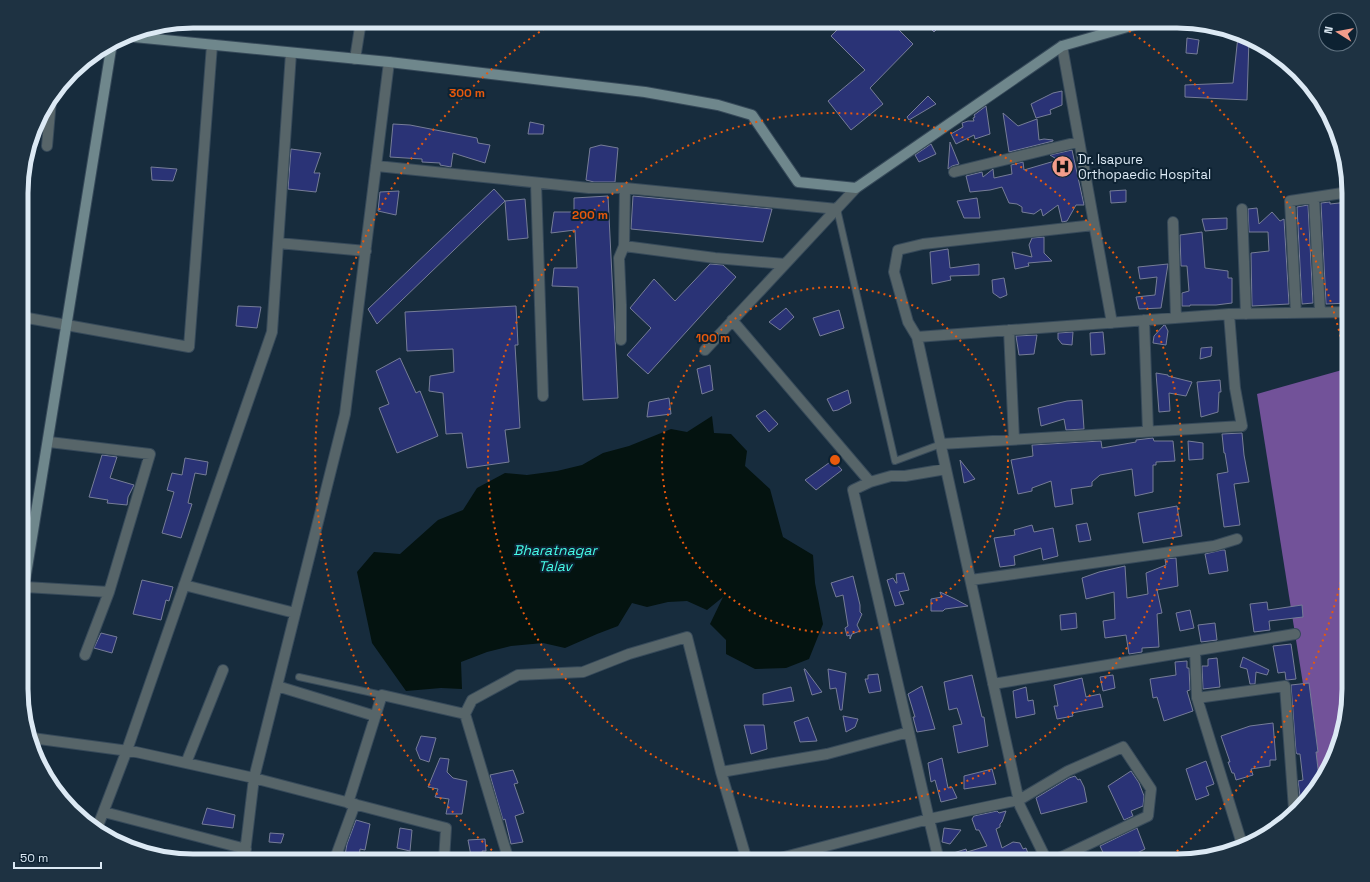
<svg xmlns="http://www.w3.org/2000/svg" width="1370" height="882" font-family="'Space Grotesk',sans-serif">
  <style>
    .forest { fill: #725299 }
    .water { fill: #041310 }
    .building { fill: #2a3376; stroke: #767d97 }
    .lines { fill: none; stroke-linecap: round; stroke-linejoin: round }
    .lane-casing { stroke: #374a5a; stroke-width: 8 }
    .street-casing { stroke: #374a5a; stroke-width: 12 }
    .secondary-casing { stroke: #374a5a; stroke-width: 12 }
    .lane { stroke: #576569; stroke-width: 6 }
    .street { stroke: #576569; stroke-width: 10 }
    .secondary { stroke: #6f878c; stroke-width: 10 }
    .ring { fill: none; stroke: #e8590c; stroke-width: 2; stroke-dasharray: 2 4 }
    .labels { text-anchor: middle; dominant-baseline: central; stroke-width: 4; stroke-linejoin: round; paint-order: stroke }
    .poi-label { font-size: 13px; fill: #dce9f4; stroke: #0d2232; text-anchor: start }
    .water-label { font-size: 14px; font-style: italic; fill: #47fce8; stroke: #0d2232 }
    .rim { fill: none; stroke: #dce9f4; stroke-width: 5 }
    .centre { fill: #e8590c; stroke: #0d2232; stroke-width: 2 }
    .ring-label { font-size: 12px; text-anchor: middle; font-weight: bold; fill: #e8590c; stroke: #0d2232; stroke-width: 4; stroke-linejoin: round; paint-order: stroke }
  </style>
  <rect width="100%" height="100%" fill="#172c3d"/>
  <path class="forest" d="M 1349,368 L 1349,700 L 1340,744 L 1319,785 L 1257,394 Z"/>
  <path class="water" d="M 712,416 L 714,433 L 731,434 L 747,451 L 745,466 L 770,489 L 783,537 L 813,555 L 815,583 L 823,624 L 809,659 L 786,668 L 755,669 L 726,654 L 726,640 L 710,624 L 723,597 L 707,610 L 687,601 L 668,602 L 647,607 L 632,603 L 618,626 L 597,634 L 565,648 L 543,643 L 511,646 L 487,652 L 461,662 L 462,689 L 441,688 L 406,691 L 372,643 L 357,572 L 374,552 L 400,554 L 438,520 L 463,510 L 477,488 L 505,473 L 527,475 L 557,471 L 582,465 L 603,453 L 629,446 L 671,429 L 687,432 Z"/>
  <path class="building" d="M 846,21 L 890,21 L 913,44 L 870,88 L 883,104 L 851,130 L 828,101 L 865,70 L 831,36 Z
    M 923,21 L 945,21 L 934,32 Z
    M 1238,36 L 1245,36 L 1249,39 L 1247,100 L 1185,97 L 1185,85 L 1233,83 Z
    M 1187,38 L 1199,40 L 1197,54 L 1186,53 Z
    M 1062,91 L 1062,105 L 1050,110 L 1051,114 L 1036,118 L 1031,104 L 1053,93 Z
    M 928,96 L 936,104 L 909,120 L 907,117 Z
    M 986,106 L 990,134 L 975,139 L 974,135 L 956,144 L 951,134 L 963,127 L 962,123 L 968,121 L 974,121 L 973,118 L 975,117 L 974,115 Z
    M 1003,113 L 1018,126 L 1037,119 L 1039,140 L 1044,139 L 1053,140 L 1053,141 L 1009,152 Z
    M 530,122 L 544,125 L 543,134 L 528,134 Z
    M 393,124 L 410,125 L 477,138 L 478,143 L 490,145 L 485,163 L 453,153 L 451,167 L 440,165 L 440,163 L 422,162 L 422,159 L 390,157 Z
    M 950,142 L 959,164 L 952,166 L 948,169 Z
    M 931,144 L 936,154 L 919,162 L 915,155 Z
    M 601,145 L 618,148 L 615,182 L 594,182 L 586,180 L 590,148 Z
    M 291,149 L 321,153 L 314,173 L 320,173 L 316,192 L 288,189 Z
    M 1072,150 L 1084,205 L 1076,205 L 1067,221 L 1062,222 L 1058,205 L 1043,216 L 1041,209 L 1034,214 L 1022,212 L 1022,207 L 1017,204 L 1009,203 L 1002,187 L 990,190 L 970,192 L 966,176 L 982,172 L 983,177 L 993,169 L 994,178 L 1012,174 L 1011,165 L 1023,162 L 1024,170 L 1058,160 L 1050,155 Z
    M 151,167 L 177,169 L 173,181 L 152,180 Z
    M 494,189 L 505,201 L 377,324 L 368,309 Z
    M 1126,190 L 1126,202 L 1111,203 L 1110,191 Z
    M 399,191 L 396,215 L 378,211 L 380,192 Z
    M 608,196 L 618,398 L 583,400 L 578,287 L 552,286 L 554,268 L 577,268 L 575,230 L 551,233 L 554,212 L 574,212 L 574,198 Z
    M 633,196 L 707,203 L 772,209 L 763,242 L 631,229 Z
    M 977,198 L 980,218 L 964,218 L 957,201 Z
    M 525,199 L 528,238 L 508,240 L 505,201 Z
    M 1330,202 L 1330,204 L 1348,202 L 1349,303 L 1326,304 L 1321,203 Z
    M 1308,205 L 1313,303 L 1302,304 L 1297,207 Z
    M 1257,208 L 1259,224 L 1272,212 L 1280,221 L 1284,219 L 1289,304 L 1252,306 L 1251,253 L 1269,251 L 1268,232 L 1249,232 L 1248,209 Z
    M 1227,218 L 1227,229 L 1205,231 L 1202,219 Z
    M 1202,232 L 1205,268 L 1228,271 L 1228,278 L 1232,278 L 1232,303 L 1216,305 L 1190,305 L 1190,306 L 1182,306 L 1182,293 L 1189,291 L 1187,266 L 1181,266 L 1180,235 Z
    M 1044,237 L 1044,253 L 1052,261 L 1028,263 L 1029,266 L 1015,269 L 1012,252 L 1032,257 L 1029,245 L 1032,238 Z
    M 948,249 L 950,268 L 979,264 L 979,275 L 950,276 L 951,280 L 932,284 L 930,252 Z
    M 710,264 L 723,265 L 736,277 L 648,374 L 627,355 L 651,328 L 630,308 L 654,279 L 675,301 Z
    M 1168,264 L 1161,308 L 1139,309 L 1136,297 L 1155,295 L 1157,277 L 1140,279 L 1138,267 Z
    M 1004,278 L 1007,295 L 1000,298 L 993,293 L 992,280 Z
    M 238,306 L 261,307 L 257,328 L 236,326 Z
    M 516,306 L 518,345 L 515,345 L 520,428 L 505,430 L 509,462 L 467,468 L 462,433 L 446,434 L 443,393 L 429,391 L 430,376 L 454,372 L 453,349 L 407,351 L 405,312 Z
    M 786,308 L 794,317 L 780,330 L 769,322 Z
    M 839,310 L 844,328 L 820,336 L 813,318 Z
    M 1164,325 L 1165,325 L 1168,331 L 1166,345 L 1153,343 L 1154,336 Z
    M 1073,332 L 1072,345 L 1062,344 L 1058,339 L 1058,333 Z
    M 1103,332 L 1105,354 L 1091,355 L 1090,333 Z
    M 1037,335 L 1034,354 L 1019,355 L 1016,336 Z
    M 1212,347 L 1211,356 L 1200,359 L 1201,348 Z
    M 400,358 L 416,393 L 420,391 L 438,436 L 397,453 L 379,408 L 389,404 L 376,371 Z
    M 710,365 L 713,390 L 702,394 L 697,369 Z
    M 1156,373 L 1168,375 L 1168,376 L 1192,382 L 1186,396 L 1169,393 L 1170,411 L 1159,412 Z
    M 1220,380 L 1221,392 L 1219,392 L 1218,412 L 1201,417 L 1197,382 Z
    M 848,390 L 851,403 L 838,410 L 833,411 L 827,399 Z
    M 669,398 L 671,414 L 647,417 L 649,402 Z
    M 1082,400 L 1084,429 L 1066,430 L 1064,419 L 1041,426 L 1038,408 L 1067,401 Z
    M 765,410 L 778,424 L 769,432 L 756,416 Z
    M 1242,433 L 1244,455 L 1249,482 L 1234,484 L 1240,525 L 1224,527 L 1217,474 L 1228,472 L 1225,453 L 1224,453 L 1222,434 Z
    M 1153,438 L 1154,441 L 1173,441 L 1175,461 L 1156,462 L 1156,465 L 1153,465 L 1153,492 L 1135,496 L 1132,469 L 1100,475 L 1092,482 L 1092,486 L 1071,489 L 1073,504 L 1055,507 L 1051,481 L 1032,488 L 1032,491 L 1018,494 L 1011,460 L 1033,456 L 1032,445 L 1101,441 L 1102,448 L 1136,442 L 1136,440 Z
    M 1188,441 L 1203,443 L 1203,459 L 1189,460 Z
    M 102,455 L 117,457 L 110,478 L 134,485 L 128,497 L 127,505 L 107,503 L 108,500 L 89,497 Z
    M 185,458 L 208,462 L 206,475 L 195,473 L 188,503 L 192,504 L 181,538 L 162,533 L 174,492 L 167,490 L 172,473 L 182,475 Z
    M 833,460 L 842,470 L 816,490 L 805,480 Z
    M 960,460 L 975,479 L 964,483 Z
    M 1177,506 L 1182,536 L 1143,543 L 1138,513 Z
    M 1087,523 L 1091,540 L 1079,542 L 1076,525 Z
    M 1032,525 L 1034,532 L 1053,528 L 1058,556 L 1043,560 L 1041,548 L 1014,556 L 1015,565 L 1000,567 L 994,538 L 1015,535 L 1014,530 Z
    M 1222,550 L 1225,550 L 1228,571 L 1209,574 L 1205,554 Z
    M 1176,558 L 1178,586 L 1157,590 L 1162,613 L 1157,614 L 1159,647 L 1142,648 L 1142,652 L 1129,654 L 1126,635 L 1105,638 L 1103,621 L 1115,619 L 1114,592 L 1086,599 L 1082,578 L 1099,572 L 1125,566 L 1127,598 L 1148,594 L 1146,573 L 1166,565 L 1165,559 Z
    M 904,573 L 909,590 L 899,592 L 904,604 L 895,606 L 887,580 L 893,578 L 896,583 L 897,583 L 896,574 Z
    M 853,576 L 860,605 L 860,612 L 862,614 L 857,625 L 860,631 L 852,634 L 850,639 L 850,635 L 847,636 L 845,628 L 848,626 L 843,595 L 836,597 L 831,583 Z
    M 142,580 L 173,587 L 169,601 L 166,600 L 161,620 L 133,614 Z
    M 940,592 L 955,599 L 968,606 L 945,609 L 943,611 L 931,611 L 931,599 L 942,597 Z
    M 1267,602 L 1268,610 L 1302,605 L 1303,617 L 1269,621 L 1270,630 L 1254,632 L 1250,604 Z
    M 1190,610 L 1194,628 L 1180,631 L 1176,613 Z
    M 1076,613 L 1077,628 L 1061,630 L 1060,615 Z
    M 1215,623 L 1217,640 L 1201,642 L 1198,625 Z
    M 101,633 L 117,637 L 112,653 L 94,648 Z
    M 1291,644 L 1296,679 L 1287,680 L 1286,680 L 1285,672 L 1278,673 L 1273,646 Z
    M 1243,657 L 1269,670 L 1267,675 L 1256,672 L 1255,684 L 1250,684 L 1247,669 L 1240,667 Z
    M 1217,658 L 1220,687 L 1203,689 L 1202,666 L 1208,666 L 1208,659 Z
    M 1187,661 L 1187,668 L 1189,668 L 1190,690 L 1187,691 L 1193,711 L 1164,721 L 1157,697 L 1153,698 L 1150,679 L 1176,675 L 1175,662 Z
    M 804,669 L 805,669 L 822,692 L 812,695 Z
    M 828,669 L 846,673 L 842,710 L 840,710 L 836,688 L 830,689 Z
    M 878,674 L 881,691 L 869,693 L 865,679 L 868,679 L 868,675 Z
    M 972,675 L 982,717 L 984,717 L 988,746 L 958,753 L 953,726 L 962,724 L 957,708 L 949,710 L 944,682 Z
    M 1113,675 L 1115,688 L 1103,691 L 1100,677 Z
    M 1082,678 L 1086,697 L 1100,694 L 1103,707 L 1072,713 L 1073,716 L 1057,719 L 1054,706 L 1058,706 L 1054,685 Z
    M 1309,683 L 1318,752 L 1316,752 L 1320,785 L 1309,794 L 1300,796 L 1298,781 L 1303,780 L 1300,754 L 1297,754 L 1296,752 L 1291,685 Z
    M 922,686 L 935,729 L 917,732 L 913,717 L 915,717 L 908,694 Z
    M 791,687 L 794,701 L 763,705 L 763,694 Z
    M 1026,687 L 1028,701 L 1033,700 L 1035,714 L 1016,718 L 1013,691 Z
    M 843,716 L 858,719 L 855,727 L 846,732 Z
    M 808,717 L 817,741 L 800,742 L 794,722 Z
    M 1273,723 L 1276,760 L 1270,760 L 1270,766 L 1251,769 L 1253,775 L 1236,780 L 1234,773 L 1232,773 L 1228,762 L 1230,762 L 1221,736 L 1250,726 Z
    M 744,725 L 764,725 L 767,749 L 751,754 Z
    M 421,736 L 436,738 L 429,762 L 420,759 L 416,749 Z
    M 440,758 L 449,759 L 447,772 L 453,778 L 467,781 L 462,814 L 446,814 L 449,799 L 435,797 L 438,789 L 428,787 Z
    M 942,758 L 948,788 L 952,787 L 957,798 L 941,802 L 935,780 L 931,782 L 928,763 Z
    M 1206,761 L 1214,784 L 1206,787 L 1209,795 L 1196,800 L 1186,769 Z
    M 992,769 L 996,784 L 964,789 L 964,776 Z
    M 513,770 L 518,783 L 514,784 L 524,813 L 515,816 L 523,842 L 511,844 L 505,819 L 503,820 L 490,775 Z
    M 1131,771 L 1139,783 L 1144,796 L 1143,806 L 1131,811 L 1133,816 L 1124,820 L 1108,786 Z
    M 1075,776 L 1078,780 L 1080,779 L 1084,787 L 1087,802 L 1041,814 L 1036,798 L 1069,778 Z
    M 207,808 L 235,815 L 233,828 L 202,824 Z
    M 997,811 L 999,813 L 1006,811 L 1002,822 L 1000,824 L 1000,827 L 996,829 L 1002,848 L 1013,842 L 1020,843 L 1023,849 L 1026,848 L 1031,861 L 945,861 L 944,856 L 966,849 L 967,852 L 987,846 L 979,830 L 976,830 L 972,819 L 974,816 Z
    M 356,820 L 370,824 L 365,850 L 360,849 L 359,857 L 345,855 L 347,844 Z
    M 400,828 L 412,830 L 410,851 L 397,848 Z
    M 944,828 L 961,830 L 950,844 L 942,842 Z
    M 1137,828 L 1145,849 L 1139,852 L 1125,861 L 1107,861 L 1100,846 Z
    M 270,833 L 284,834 L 281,843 L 269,842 Z
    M 485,839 L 486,851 L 482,851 L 485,861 L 472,861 L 468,840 Z"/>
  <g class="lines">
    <defs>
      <path id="lane" d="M 837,209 L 895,461 L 941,444
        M 299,677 L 382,695"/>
      <path id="street" d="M 1062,46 L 1112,323
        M 355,59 L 361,21
        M 47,146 L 51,100
        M 377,166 L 589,188 L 625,188 L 624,246 L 619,258 L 621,305 L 621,340
        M 954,172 L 1078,142
        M 536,183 L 543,396
        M 625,188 L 837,209
        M 1314,198 L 1320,312
        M 1242,209 L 1246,314
        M 1173,222 L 1176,318
        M 278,243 L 366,251
        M 624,246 L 715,258 L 785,264
        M 1296,313 L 1290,201 L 1349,192
        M 1229,314 L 1349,312
        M 22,317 L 189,347 L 212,45
        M 732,320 L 870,482 L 853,490 L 929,819 L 1019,800 L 1068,771 L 1123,747 L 1151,789 L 1148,816 L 1053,861
        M 1144,320 L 1148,431
        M 1009,330 L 1014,439
        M 917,337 L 1229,314 L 1235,388 L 1242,426 L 941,444
        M 705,350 L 856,188
        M 870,482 L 891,476 L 905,476 L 946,469
        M 971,580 L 1214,546 L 1237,539
        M 184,585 L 295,613
        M 25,587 L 109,592 L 150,454 L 49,442
        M 1195,651 L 1197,698
        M 85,655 L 109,592
        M 993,684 L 1295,634
        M 277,686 L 375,716
        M 465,714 L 472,700 L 518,675 L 583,672 L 629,654 L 687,637 L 721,772 L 747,861
        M 32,738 L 136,752 L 254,778 L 446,828 L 444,861
        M 186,763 L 223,670
        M 721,772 L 827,754 L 909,732
        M 348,803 L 382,695 L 465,714 L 509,861
        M 104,812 L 246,849
        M 96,831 L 127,750 L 272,332 L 291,53
        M 1242,844 L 1197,698 L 1285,686 L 1294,809
        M 244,861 L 254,778 L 345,414 L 389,62
        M 336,861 L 337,853 L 355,804
        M 769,861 L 929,819 L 939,861
        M 1047,861 L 1020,806 L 917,337 L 908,322 L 894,272 L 898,250 L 923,244 L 1094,225"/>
      <path id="secondary" d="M 124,36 L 389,62 L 645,92 L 718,105 L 752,115 L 798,182 L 856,188 L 1062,46 L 1148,21
        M 22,599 L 112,43"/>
    </defs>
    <use href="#lane" class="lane-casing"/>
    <use href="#street" class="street-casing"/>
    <use href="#secondary" class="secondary-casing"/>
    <use href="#lane" class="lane"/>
    <use href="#street" class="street"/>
    <use href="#secondary" class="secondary"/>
  </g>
  <g class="ring">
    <circle cx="835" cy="460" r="173"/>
    <circle cx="835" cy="460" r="347"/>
    <path d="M1349 541A520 520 0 0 1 1169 858M501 858A520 520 0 0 1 556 21M1114 21A520 520 0 0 1 1349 379"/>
  </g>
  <defs>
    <symbol id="hospital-disc" viewBox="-11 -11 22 22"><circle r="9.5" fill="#f49d8b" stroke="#0d2232"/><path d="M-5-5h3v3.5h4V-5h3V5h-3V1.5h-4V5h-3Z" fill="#111"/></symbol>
  </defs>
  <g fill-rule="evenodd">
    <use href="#hospital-disc" x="1050" y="154" width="25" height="25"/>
  </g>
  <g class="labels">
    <g class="poi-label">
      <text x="1078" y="159">Dr. Isapure<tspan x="1078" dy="15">Orthopaedic Hospital</tspan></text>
    </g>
    <g class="water-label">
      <text x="555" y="550">Bharatnagar<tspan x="555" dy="16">Talav</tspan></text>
    </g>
  </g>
  <path d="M0 0H1370V882H0ZM193 28H1177A165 165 0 0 1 1342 193V689A165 165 0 0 1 1177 854H193A165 165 0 0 1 28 689V193A165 165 0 0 1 193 28Z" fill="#1e3242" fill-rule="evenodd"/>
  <path class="rim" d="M193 28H1177A165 165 0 0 1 1342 193V689A165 165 0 0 1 1177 854H193A165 165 0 0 1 28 689V193A165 165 0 0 1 193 28Z"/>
  <circle cx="835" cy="460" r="6" class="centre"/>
  <g class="ring-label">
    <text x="467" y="97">300 m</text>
    <text x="590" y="219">200 m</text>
    <text x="713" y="342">100 m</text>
  </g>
  <g transform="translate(1338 32) rotate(281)"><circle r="19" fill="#0d2232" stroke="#607280"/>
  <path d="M0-3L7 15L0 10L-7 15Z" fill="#f49d8b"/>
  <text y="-6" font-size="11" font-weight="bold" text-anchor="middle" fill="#dce9f4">N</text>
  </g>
  <path d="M14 862v6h87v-6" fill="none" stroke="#dce9f4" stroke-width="2"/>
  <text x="20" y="862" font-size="12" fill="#dce9f4" stroke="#0d2232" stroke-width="3" paint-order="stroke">50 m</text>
</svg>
